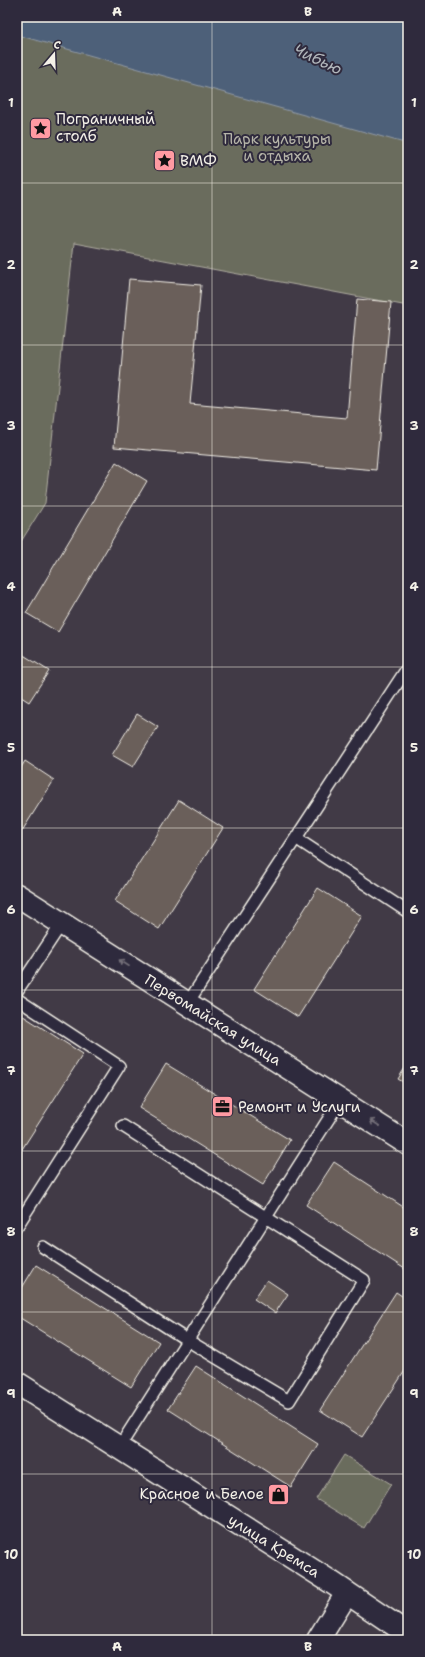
<svg xmlns="http://www.w3.org/2000/svg" width="425" height="1657" font-family="'Shantell Sans',sans-serif">
  <style>
    .green { fill: #6b6c5d; stroke: #b0aea2 }
    .water { fill: #4e6079; stroke: #909aa5 }
    .building { fill: #6a5e5a; stroke: #f4f1e8 }
    .lines { fill: none; stroke-linecap: round; stroke-linejoin: round }
    .lane-casing { stroke: #f4f1e8; stroke-width: 14 }
    .street-casing { stroke: #f4f1e8; stroke-width: 25 }
    .secondary-casing { stroke: #f4f1e8; stroke-width: 25 }
    .lane { stroke: #2f2a3d; stroke-width: 11 }
    .street { stroke: #2f2a3d; stroke-width: 22 }
    .secondary { stroke: #2f2a3d; stroke-width: 22 }
    .oneway { stroke: #747079 }
    .grid { fill: none; stroke: #f4f1e8; stroke-width: 1; stroke-opacity: 0.55 }
    .labels { text-anchor: middle; dominant-baseline: central; stroke-width: 4; stroke-linejoin: round; paint-order: stroke }
    .poi-label { font-size: 15px; fill: #f4f1e8; stroke: #2f2a3d; text-anchor: start }
    .park-label { font-size: 15px; fill: #b6b5a9; stroke: #2f2a3d }
    .street-label { font-size: 15px; fill: #f4f1e8; stroke: #2f2a3d }
    .water-label { font-size: 16px; font-style: italic; fill: #b2b7bc; stroke: #2f2a3d }
    .neatline { fill: none; stroke: #f4f1e8; stroke-width: 1.5 }
    .grid-label { font-size: 13px; text-anchor: middle; font-weight: bold; fill: #f4f1e8 }
  </style>
  <rect width="100%" height="100%" fill="#413a46"/>
  <filter id="ink" filterUnits="userSpaceOnUse"><feTurbulence type="fractalNoise" baseFrequency=".025" numOctaves="2"/><feDisplacementMap in="SourceGraphic" scale="8" xChannelSelector="R" yChannelSelector="G"/><feConvolveMatrix kernelMatrix="1 2 1 2 8 2 1 2 1" color-interpolation-filters="sRGB"/></filter>
  <g filter="url(#ink)">
    <path class="green" d="M 17,17 L 408,17 L 408,306 L 74,243 L 45,503 L 17,548 Z
      M 344,1455 L 391,1484 L 364,1528 L 316,1499 Z"/>
    <path class="water" d="M 17,17 L 408,17 L 408,144 L 17,35 Z"/>
    <path class="building" d="M 129,279 L 201,285 L 190,404 L 347,418 L 357,299 L 391,302 L 376,470 L 114,447 Z
      M 116,462 L 147,481 L 58,632 L 26,613 Z
      M 17,651 L 49,671 L 29,702 L 18,695 L 17,697 Z
      M 137,714 L 158,727 L 133,767 L 112,755 Z
      M 25,761 L 54,780 L 22,831 L 17,827 L 17,774 Z
      M 179,800 L 223,828 L 159,929 L 115,901 Z
      M 318,888 L 362,916 L 298,1017 L 254,989 Z
      M 17,1012 L 83,1054 L 17,1157 Z
      M 408,1063 L 408,1085 L 398,1079 Z
      M 166,1064 L 290,1140 L 263,1185 L 139,1108 Z
      M 334,1162 L 408,1210 L 408,1271 L 306,1205 Z
      M 36,1265 L 159,1342 L 131,1387 L 17,1316 L 17,1296 Z
      M 267,1280 L 288,1294 L 275,1313 L 254,1299 Z
      M 396,1292 L 408,1300 L 408,1366 L 362,1437 L 320,1410 Z
      M 196,1366 L 318,1444 L 291,1487 L 168,1409 Z"/>
    <g class="lines">
      <defs>
        <path id="lane" d="M 297,839 L 408,912
          M 17,991 L 62,923
          M 17,999 L 119,1066 L 17,1226
          M 187,1004 L 408,667
          M 43,1247 L 187,1340 L 289,1401 L 364,1280 L 123,1126
          M 118,1449 L 340,1101"/>
        <path id="street" d="M 17,1383 L 331,1582 L 408,1634
          M 318,1640 L 347,1593"/>
        <path id="secondary" d="M 17,895 L 408,1144"/>
      </defs>
      <use href="#lane" class="lane-casing"/>
      <use href="#street" class="street-casing"/>
      <use href="#secondary" class="secondary-casing"/>
      <use href="#lane" class="lane"/>
      <use href="#street" class="street"/>
      <use href="#secondary" class="secondary"/>
    </g>
    <defs><path id="oneway-shaft" d="M-6 0H5M1.5-3L5.5 0L1.5 3" fill="none" stroke-width="1.6" stroke-linecap="round" stroke-linejoin="round"/></defs>
    <g class="oneway">
      <use href="#oneway-shaft" transform="translate(124 963) rotate(-147)"/>
      <use href="#oneway-shaft" transform="translate(375 1123) rotate(-147)"/>
    </g>
  </g>
  <path class="grid" d="M 212,17 L 212,1640M 17,183 L 408,183M 17,345 L 408,345M 17,506 L 408,506M 17,667 L 408,667M 17,828 L 408,828M 17,990 L 408,990M 17,1151 L 408,1151M 17,1312 L 408,1312M 17,1474 L 408,1474"/>
  <defs>
    <symbol id="sight-square" viewBox="-11 -11 22 22"><rect x="-9" y="-9" width="18" height="18" rx="4" fill="#ff9aa2" stroke="#2f2a3d"/><path d="M0-6L1.8-2.2L6-1.7L2.9 1.2L3.7 5.4L0 3.3L-3.7 5.4L-2.9 1.2L-6-1.7L-1.8-2.2Z" fill="#111"/></symbol>
    <symbol id="office-square" viewBox="-11 -11 22 22"><rect x="-9" y="-9" width="18" height="18" rx="4" fill="#ff9aa2" stroke="#2f2a3d"/><path d="M-6-3h4V-5.5h4V-3h4V5H-6ZM-1-4.5V-3h2v-1.5ZM-6 0V1H6V0Z" fill="#111"/></symbol>
    <symbol id="shop-square" viewBox="-11 -11 22 22"><rect x="-9" y="-9" width="18" height="18" rx="4" fill="#ff9aa2" stroke="#2f2a3d"/><path d="M-5-2.5h2.3a2.7 3.5 0 0 1 5.4 0H5L5.5 6h-11ZM-1.5-2.5h3a1.5 2.3 0 0 0-3 0Z" fill="#111"/></symbol>
  </defs>
  <g fill-rule="evenodd">
    <use href="#sight-square" x="28" y="116" width="25" height="25"/>
    <use href="#sight-square" x="152" y="148" width="25" height="25"/>
    <use href="#office-square" x="210" y="1094" width="25" height="25"/>
    <use href="#shop-square" x="266" y="1482" width="25" height="25"/>
  </g>
  <g class="labels">
    <g class="poi-label">
      <text x="56" y="119">Пограничный<tspan x="56" dy="17">столб</tspan></text>
      <text x="180" y="161">ВМФ</text>
      <text x="238" y="1107">Ремонт и Услуги</text>
      <text x="264" y="1494" text-anchor="end">Красное и Белое</text>
    </g>
    <g class="park-label">
      <text x="277" y="139">Парк культуры<tspan x="277" dy="17">и отдыха</tspan></text>
    </g>
    <g class="street-label">
      <text transform="translate(213 1020) rotate(32)">Первомайская улица</text>
      <text transform="translate(274 1546) rotate(32)">улица Кремса</text>
    </g>
    <g class="water-label">
      <text transform="translate(318 59) rotate(25)">Чибью</text>
    </g>
  </g>
  <rect width="425" height="1657" fill="none" stroke="#2f2a3d" stroke-width="44"/>
  <g transform="translate(54 54) rotate(19)" stroke="#2f2a3d" stroke-width="3" paint-order="stroke">
  <path d="M0-3L7 15L0 10L-7 15Z" fill="#f4f1e8"/>
  <text y="-6" font-size="11" font-weight="bold" text-anchor="middle" fill="#f4f1e8">С</text>
  </g>
  <rect x="22" y="22" width="381" height="1613" class="neatline"/>
  <g class="grid-label">
    <text x="117" y="16">A</text>
    <text x="308" y="16">B</text>
    <text x="11" y="107">1</text>
    <text x="414" y="107">1</text>
    <text x="11" y="269">2</text>
    <text x="414" y="269">2</text>
    <text x="11" y="430">3</text>
    <text x="414" y="430">3</text>
    <text x="11" y="591">4</text>
    <text x="414" y="591">4</text>
    <text x="11" y="752">5</text>
    <text x="414" y="752">5</text>
    <text x="11" y="914">6</text>
    <text x="414" y="914">6</text>
    <text x="11" y="1075">7</text>
    <text x="414" y="1075">7</text>
    <text x="11" y="1236">8</text>
    <text x="414" y="1236">8</text>
    <text x="11" y="1398">9</text>
    <text x="414" y="1398">9</text>
    <text x="11" y="1559">10</text>
    <text x="414" y="1559">10</text>
    <text x="117" y="1651">A</text>
    <text x="308" y="1651">B</text>
  </g>
</svg>
